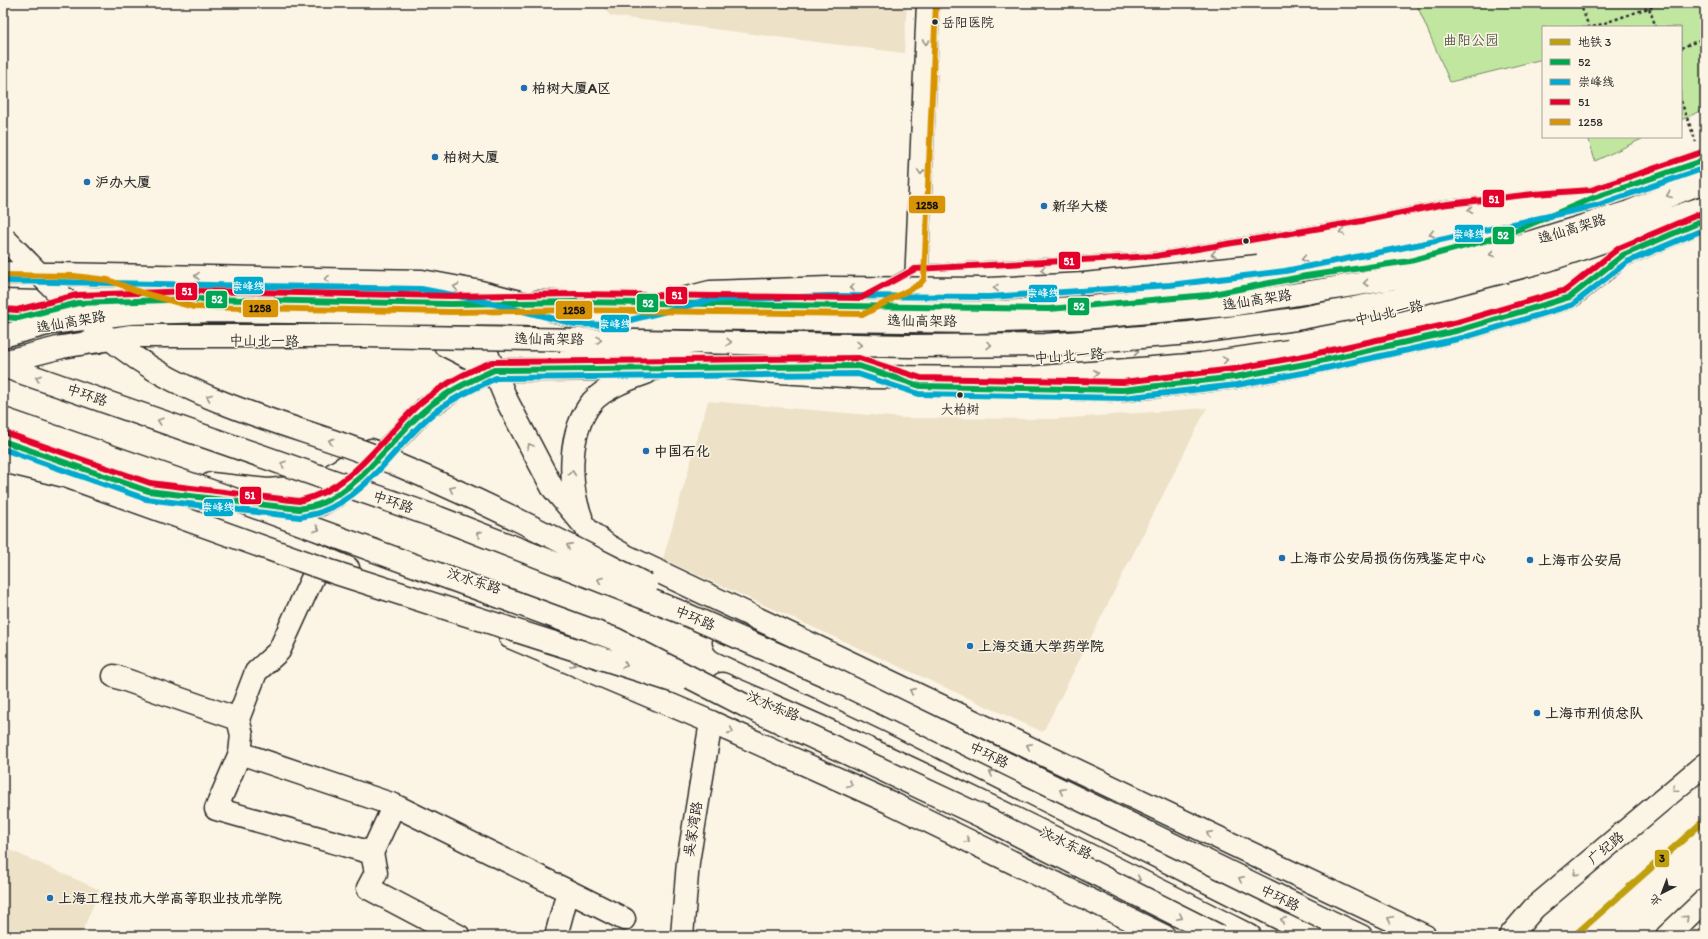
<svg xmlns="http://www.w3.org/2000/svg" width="1708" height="939" font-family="Itim,'LXGW WenKai TC',sans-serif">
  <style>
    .built { fill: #ede1c7 }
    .green { fill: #c1e6a0; stroke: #768866 }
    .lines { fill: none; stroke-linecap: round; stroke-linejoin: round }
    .minor-casing { stroke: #2b2b2b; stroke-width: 25 }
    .major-casing { stroke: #2b2b2b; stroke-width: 25 }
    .highway-casing { stroke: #2b2b2b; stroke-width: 25 }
    .path { stroke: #2b2b2b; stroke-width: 2.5; stroke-dasharray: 3 3; stroke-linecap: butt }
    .minor { stroke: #fcf5e5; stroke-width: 22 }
    .major { stroke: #fcf5e5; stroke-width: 22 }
    .highway { stroke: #fcf5e5; stroke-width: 22 }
    .highway-bridge-casing { stroke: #2b2b2b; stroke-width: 25; stroke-linecap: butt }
    .highway-bridge { stroke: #fcf5e5; stroke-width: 22 }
    .bus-1-casing { stroke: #fcf5e5; stroke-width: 9 }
    .bus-2-casing { stroke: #fcf5e5; stroke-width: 9 }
    .bus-3-casing { stroke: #fcf5e5; stroke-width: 9 }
    .bus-4-casing { stroke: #fcf5e5; stroke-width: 9 }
    .bus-1 { stroke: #00a651; stroke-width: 6 }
    .bus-2 { stroke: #00a9ce; stroke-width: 6 }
    .bus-3 { stroke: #e4002b; stroke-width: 6 }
    .bus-4 { stroke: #d89406; stroke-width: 6 }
    .metro-1-casing { stroke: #fcf5e5; stroke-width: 10 }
    .metro-1 { stroke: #bf9f0d; stroke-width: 7 }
    .oneway { stroke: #949088 }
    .bus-dot { fill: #2b2b2b; stroke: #fcf5e5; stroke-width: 1.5 }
    .poi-dot { fill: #1f6fb2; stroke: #fcf5e5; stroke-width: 1.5 }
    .labels { text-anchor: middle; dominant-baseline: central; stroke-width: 3; stroke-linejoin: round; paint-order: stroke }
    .bus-label { font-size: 13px; fill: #2b2b2b; stroke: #fcf5e5; text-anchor: start }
    .park-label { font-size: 14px; fill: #505a48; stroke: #fcf5e5 }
    .poi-label { font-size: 14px; font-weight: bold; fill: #2b2b2b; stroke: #fcf5e5; text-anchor: start }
    .street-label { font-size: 14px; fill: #2b2b2b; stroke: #fcf5e5 }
    .line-badge { stroke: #fcf5e5; stroke-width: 1.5 }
    .badge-label { font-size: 11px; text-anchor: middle; font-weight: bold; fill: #fff }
    .pale-badge-label { font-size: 11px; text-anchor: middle; font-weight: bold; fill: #111 }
  </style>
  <rect width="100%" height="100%" fill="#fcf5e5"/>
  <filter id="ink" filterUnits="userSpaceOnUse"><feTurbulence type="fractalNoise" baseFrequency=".025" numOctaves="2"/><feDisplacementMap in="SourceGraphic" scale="8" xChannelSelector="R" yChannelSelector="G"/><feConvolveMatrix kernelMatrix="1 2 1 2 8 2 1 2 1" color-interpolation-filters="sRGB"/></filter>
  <g filter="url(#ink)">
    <path class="built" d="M 599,3 L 907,3 L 904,53 L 611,16 Z
      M 708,401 L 904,418 L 1056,419 L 1207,408 L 1043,732 L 663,559 Z
      M 3,847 L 100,890 L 80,936 L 3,936 Z"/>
    <path class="green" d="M 1416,3 L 1705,3 L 1705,109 L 1681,120 L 1681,27 L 1543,27 L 1543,59 L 1450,82 Z
      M 1588,137 L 1646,137 L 1595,161 Z"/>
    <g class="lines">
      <defs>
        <path id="minor" d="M 919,365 L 915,307 L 928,3
          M 322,557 L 279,651 L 256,672 L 238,719 L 242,735 L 240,753 L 216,809 L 372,853 L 376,873 L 368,888 L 459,936
          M 114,676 L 238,719
          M 240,753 L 394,805 L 372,853
          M 394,805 L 568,891 L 556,936
          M 568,891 L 624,919
          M 682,936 L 688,862 L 711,722
          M 1510,936 L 1534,908 L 1705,764
          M 1667,936 L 1705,900"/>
        <path id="major" d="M 53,275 L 115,297
          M 889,292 L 916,277 L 1157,264 L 1363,229 L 1441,213 L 1538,202
          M 3,301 L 78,303 L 195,299 L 444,303
          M 536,302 L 1049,309 L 1208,295 L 1306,276 L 1410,261 L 1502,236 L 1593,198 L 1705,160
          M 452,305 L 475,325 L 507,401 L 552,487 L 588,530 L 607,545 L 628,557 L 1425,936
          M 3,317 L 18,318 L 90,342 L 97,342
          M 3,340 L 66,342
          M 445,345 L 494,370
          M 857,366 L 919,366 L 1174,350 L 1358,321 L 1607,262 L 1705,220
          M 1012,387 L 1123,390 L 1235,377 L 1311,363 L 1460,330 L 1570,297 L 1612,264
          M 3,441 L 273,536 L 348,568
          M 211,484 L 268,490 L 315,486 L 371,450
          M 261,501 L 273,506 L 299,509 L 321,504 L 336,496 L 365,472 L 425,409 L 460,386 L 494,370 L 655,369
          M 581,517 C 568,483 568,432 592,402 C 604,388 629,379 646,373
          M 510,637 L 711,722 L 889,802 L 1164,936
          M 724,642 L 891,722 L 1279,918 L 1319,936
          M 722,684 C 902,760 1076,848 1250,936"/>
        <path id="highway" d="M 1258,266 L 1283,263 L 1429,234 L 1593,198
          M 576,316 L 610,317
          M 1289,351 C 1367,336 1447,323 1522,297 C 1551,287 1579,274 1607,262
          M 1327,920 L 1361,936"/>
      </defs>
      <use href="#minor" class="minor-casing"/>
      <use href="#major" class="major-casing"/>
      <use href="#highway" class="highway-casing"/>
      <path class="path" d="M 1580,3 L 1589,27
        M 1647,3 L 1656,27
        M 1593,27 L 1663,3
        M 1681,48 L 1702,39 L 1705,22
        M 1681,101 L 1696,142"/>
      <use href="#minor" class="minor"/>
      <use href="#major" class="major"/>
      <use href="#highway" class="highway"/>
      <defs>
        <path id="highway-bridge" d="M 5,239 C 51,286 97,336 155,370 C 231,415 320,432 400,466 C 484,501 566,544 647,585
          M 3,273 L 422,281 L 476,291 L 576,316
          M 643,309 L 710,292 L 829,288 L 989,289 L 1084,284 L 1258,266
          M 610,317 L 978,322 L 1082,318 L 1237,304 L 1384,280 L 1489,255 L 1629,212 L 1705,181
          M 3,336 L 51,323 L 130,313 L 219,311 L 538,315
          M 571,353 L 762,371 L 861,377 L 1028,378 L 1202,364 L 1289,351
          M 3,362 L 62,347 L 130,336 L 365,336 L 910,346 L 1045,345 L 1190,333 L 1296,319 L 1396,300 L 1548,260 L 1705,207
          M 3,366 L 439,518 L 678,611 L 829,677 L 1327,920
          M 3,419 L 225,496 L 615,639 L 746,706 L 981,816 L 1219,936
          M 3,461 L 65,476 L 333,572 L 676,682"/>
      </defs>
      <use href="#highway-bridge" class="highway-bridge-casing"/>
      <use href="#highway-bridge" class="highway-bridge"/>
      <defs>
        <path id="bus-1" d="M 3,317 L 18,318 L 78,303 L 195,299 L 451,304 L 574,302 L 1049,309 L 1208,295 L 1306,276 L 1410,261 L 1502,236 L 1593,198 L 1705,160
          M 3,441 L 148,491 L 299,509 C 306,507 313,507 320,504 C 365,485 389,440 426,409 C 446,392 470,381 494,370 L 859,366 L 920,386 L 1123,390 L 1235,377 L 1311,363 L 1460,330 L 1570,297 L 1623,255 L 1705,220"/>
        <path id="bus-2" d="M 3,281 L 421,289 L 474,299 L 575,324 L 610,325 L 711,300 L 829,296 L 989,297 L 1170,285 L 1285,271 L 1431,242 L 1595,206 L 1705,168
          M 3,449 L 146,499 L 300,517 C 307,515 314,515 321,512 C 368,495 394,447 430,416 C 449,400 473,389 496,378 L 858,374 L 919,394 L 1123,398 L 1236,385 L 1313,371 L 1462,338 L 1572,305 L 1627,262 L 1705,229"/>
        <path id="bus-3" d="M 4,309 L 17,310 L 77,295 L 195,291 L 451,296 L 574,294 L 861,298 L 915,269 L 1156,256 L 1362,221 L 1440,205 L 1534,194 L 1591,190 L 1702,152
          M 6,433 L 150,483 L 299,501 C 353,489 379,441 418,405 C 439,387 466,372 492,362 L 859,358 L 921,378 L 1123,382 L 1234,369 L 1309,355 L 1458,322 L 1566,290 L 1619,248 L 1702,213"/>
        <path id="bus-4" d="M 3,275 L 74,276 L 108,280 L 143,293 L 194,307 L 451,312 L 574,310 L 864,314 L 920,284 L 924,279 L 936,3"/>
      </defs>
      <use href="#bus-1" class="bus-1-casing"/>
      <use href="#bus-2" class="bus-2-casing"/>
      <use href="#bus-3" class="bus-3-casing"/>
      <use href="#bus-4" class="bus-4-casing"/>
      <use href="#bus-1" class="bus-1"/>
      <use href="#bus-2" class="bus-2"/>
      <use href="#bus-3" class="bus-3"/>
      <use href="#bus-4" class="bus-4"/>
      <defs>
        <path id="metro-1" d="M 1574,936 L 1705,820"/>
      </defs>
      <use href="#metro-1" class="metro-1-casing"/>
      <use href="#metro-1" class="metro-1"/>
    </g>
    <defs><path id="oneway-chevron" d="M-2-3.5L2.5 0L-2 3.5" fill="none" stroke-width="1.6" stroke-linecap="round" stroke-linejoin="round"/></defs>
    <g class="oneway">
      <use href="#oneway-chevron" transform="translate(926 42) rotate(92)"/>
      <use href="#oneway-chevron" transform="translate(921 172) rotate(92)"/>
      <use href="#oneway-chevron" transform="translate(1669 195) rotate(158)"/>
      <use href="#oneway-chevron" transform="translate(1470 210) rotate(173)"/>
      <use href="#oneway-chevron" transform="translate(1342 232) rotate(171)"/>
      <use href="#oneway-chevron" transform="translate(1432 234) rotate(168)"/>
      <use href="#oneway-chevron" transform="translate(1214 254) rotate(170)"/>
      <use href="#oneway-chevron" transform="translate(1492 254) rotate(163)"/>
      <use href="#oneway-chevron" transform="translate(1304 259) rotate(169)"/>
      <use href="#oneway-chevron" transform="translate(1043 270) rotate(177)"/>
      <use href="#oneway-chevron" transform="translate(197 276) rotate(-179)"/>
      <use href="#oneway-chevron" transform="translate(327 279) rotate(-179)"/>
      <use href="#oneway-chevron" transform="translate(1366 283) rotate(172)"/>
      <use href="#oneway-chevron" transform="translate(456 287) rotate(-169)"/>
      <use href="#oneway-chevron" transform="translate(852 288) rotate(-180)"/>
      <use href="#oneway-chevron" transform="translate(996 288) rotate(178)"/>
      <use href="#oneway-chevron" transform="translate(599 340) rotate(1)"/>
      <use href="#oneway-chevron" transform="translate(729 342) rotate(1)"/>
      <use href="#oneway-chevron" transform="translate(859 345) rotate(1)"/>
      <use href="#oneway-chevron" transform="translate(989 345) rotate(-1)"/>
      <use href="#oneway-chevron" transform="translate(1136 352) rotate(-4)"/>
      <use href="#oneway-chevron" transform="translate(1225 360) rotate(-9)"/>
      <use href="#oneway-chevron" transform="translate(1096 373) rotate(-4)"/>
      <use href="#oneway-chevron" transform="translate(38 378) rotate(-160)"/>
      <use href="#oneway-chevron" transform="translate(209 397) rotate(-158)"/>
      <use href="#oneway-chevron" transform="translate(160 421) rotate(-161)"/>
      <use href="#oneway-chevron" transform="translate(331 441) rotate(-161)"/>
      <use href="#oneway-chevron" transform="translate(530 446) rotate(-118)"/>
      <use href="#oneway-chevron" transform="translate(283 464) rotate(-161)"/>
      <use href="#oneway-chevron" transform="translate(572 473) rotate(-85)"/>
      <use href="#oneway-chevron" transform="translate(452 489) rotate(-155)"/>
      <use href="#oneway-chevron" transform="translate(317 529) rotate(20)"/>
      <use href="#oneway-chevron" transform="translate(479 534) rotate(-159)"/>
      <use href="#oneway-chevron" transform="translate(569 546) rotate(-154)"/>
      <use href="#oneway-chevron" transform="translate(600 580) rotate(-159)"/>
      <use href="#oneway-chevron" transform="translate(573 664) rotate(23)"/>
      <use href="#oneway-chevron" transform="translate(625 665) rotate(19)"/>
      <use href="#oneway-chevron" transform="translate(912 691) rotate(-155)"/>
      <use href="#oneway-chevron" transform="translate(731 731) rotate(24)"/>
      <use href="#oneway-chevron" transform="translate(1029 746) rotate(-154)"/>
      <use href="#oneway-chevron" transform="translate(992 773) rotate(-153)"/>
      <use href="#oneway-chevron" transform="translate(850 784) rotate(24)"/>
      <use href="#oneway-chevron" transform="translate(1675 789) rotate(140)"/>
      <use href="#oneway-chevron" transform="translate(1062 791) rotate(-154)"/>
      <use href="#oneway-chevron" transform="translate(1209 834) rotate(-154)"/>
      <use href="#oneway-chevron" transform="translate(967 840) rotate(26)"/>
      <use href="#oneway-chevron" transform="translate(1576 873) rotate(140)"/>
      <use href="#oneway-chevron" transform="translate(1138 879) rotate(27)"/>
      <use href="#oneway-chevron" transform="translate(1241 879) rotate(-154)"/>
      <use href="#oneway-chevron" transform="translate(1180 917) rotate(27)"/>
      <use href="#oneway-chevron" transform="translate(1686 918) rotate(-43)"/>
      <use href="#oneway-chevron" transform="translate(1390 919) rotate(-155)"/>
      <use href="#oneway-chevron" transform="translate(1283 920) rotate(-155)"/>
    </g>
  </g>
  <g class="bus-dot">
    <circle cx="935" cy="22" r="3.5"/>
    <circle cx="1246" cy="241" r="3.5"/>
    <circle cx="960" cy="395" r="3.5"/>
  </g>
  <g class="poi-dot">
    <circle cx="524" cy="88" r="4"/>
    <circle cx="435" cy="157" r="4"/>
    <circle cx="87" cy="182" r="4"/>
    <circle cx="1044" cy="206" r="4"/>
    <circle cx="646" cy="451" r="4"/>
    <circle cx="1282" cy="558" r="4"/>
    <circle cx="1530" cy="560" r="4"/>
    <circle cx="970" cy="646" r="4"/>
    <circle cx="1537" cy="713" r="4"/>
    <circle cx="50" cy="898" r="4"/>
  </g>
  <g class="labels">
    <g class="bus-label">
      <text x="942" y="22">岳阳医院</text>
      <text x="960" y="409" text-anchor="middle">大柏树</text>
    </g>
    <g class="park-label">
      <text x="1471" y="40">曲阳公园</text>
    </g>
    <g class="poi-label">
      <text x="532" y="88">柏树大厦A区</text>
      <text x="443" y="157">柏树大厦</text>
      <text x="95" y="182">沪办大厦</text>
      <text x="1052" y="206">新华大楼</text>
      <text x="654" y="451">中国石化</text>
      <text x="1290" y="558">上海市公安局损伤伤残鉴定中心</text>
      <text x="1538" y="560">上海市公安局</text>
      <text x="978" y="646">上海交通大学药学院</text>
      <text x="1545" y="713">上海市刑侦总队</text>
      <text x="58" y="898">上海工程技术大学高等职业技术学院</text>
    </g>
    <g class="street-label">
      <text transform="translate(1572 229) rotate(-17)">逸仙高架路</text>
      <text transform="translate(1257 300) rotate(-9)">逸仙高架路</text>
      <text transform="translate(1389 313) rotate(-13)">中山北一路</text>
      <text transform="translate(922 321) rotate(1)">逸仙高架路</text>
      <text transform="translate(71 322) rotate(-10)">逸仙高架路</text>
      <text transform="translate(549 339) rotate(1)">逸仙高架路</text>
      <text transform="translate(264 341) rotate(1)">中山北一路</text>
      <text transform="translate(1069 356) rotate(-4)">中山北一路</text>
      <text transform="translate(87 395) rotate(19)">中环路</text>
      <text transform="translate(393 502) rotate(19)">中环路</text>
      <text transform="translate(474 581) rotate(17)">汶水东路</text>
      <text transform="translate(695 618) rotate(23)">中环路</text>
      <text transform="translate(773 706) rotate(23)">汶水东路</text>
      <text transform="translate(989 755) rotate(26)">中环路</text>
      <text transform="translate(693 829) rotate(-81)">吴家湾路</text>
      <text transform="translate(1066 843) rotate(26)">汶水东路</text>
      <text transform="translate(1606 848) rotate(-40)">广纪路</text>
      <text transform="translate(1280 898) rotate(26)">中环路</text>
    </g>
  </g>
  <g class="line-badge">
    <rect x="1482" y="189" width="23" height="19" rx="4" fill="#e4002b"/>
    <rect x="908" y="195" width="38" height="19" rx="4" fill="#d89406"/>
    <rect x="1454" y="224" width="30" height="19" rx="4" fill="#00a9ce"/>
    <rect x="1492" y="226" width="23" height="19" rx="4" fill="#00a651"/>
    <rect x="1058" y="251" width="23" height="19" rx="4" fill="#e4002b"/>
    <rect x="233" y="276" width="31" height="19" rx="4" fill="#00a9ce"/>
    <rect x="175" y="282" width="23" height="19" rx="4" fill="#e4002b"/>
    <rect x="1028" y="284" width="30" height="19" rx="4" fill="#00a9ce"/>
    <rect x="665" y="286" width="23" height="19" rx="4" fill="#e4002b"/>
    <rect x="205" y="290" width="23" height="19" rx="4" fill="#00a651"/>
    <rect x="636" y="293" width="23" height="20" rx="4" fill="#00a651"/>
    <rect x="1067" y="297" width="23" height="19" rx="4" fill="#00a651"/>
    <rect x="242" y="299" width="37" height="19" rx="4" fill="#d89406"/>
    <rect x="555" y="300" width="38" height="20" rx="4" fill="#d89406"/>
    <rect x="600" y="314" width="30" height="19" rx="4" fill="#00a9ce"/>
    <rect x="239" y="486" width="23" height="19" rx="4" fill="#e4002b"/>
    <rect x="203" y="498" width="31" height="19" rx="4" fill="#00a9ce"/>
    <rect x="1654" y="849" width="16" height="19" rx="4" fill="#bf9f0d"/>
  </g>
  <g class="badge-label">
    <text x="1494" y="203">51</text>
    <text x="1469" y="238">崇峰线</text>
    <text x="1503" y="239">52</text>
    <text x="1069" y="265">51</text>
    <text x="248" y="290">崇峰线</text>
    <text x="187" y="295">51</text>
    <text x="1043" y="297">崇峰线</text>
    <text x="677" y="299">51</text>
    <text x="217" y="303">52</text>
    <text x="648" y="307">52</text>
    <text x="1079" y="310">52</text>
    <text x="615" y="328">崇峰线</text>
    <text x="250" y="499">51</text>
    <text x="218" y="511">崇峰线</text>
  </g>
  <g class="pale-badge-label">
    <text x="927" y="209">1258</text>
    <text x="260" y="312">1258</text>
    <text x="574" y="314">1258</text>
    <text x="1662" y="862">3</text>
  </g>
  <rect width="1708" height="939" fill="none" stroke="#fcf5e5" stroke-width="16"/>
  <rect x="8" y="8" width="1692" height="923" fill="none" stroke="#2b2b2b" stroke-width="1.5" filter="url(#ink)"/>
  <rect x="1542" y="26" width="140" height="112" fill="#fcf5e5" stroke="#a8a49b"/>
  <rect x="1550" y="39" width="20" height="6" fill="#bf9f0d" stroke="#a8a49b"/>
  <text x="1578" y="46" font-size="12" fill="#2b2b2b">地铁 3</text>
  <rect x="1550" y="59" width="20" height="6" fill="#00a651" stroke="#a8a49b"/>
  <text x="1578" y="66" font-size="12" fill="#2b2b2b">52</text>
  <rect x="1550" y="79" width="20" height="6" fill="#00a9ce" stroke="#a8a49b"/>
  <text x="1578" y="86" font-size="12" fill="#2b2b2b">崇峰线</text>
  <rect x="1550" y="99" width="20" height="6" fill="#e4002b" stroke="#a8a49b"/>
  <text x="1578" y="106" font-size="12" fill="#2b2b2b">51</text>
  <rect x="1550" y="119" width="20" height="6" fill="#d89406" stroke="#a8a49b"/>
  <text x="1578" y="126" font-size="12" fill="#2b2b2b">1258</text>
  <g transform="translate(1662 893) rotate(222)" stroke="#fcf5e5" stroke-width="3" paint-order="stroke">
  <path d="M0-3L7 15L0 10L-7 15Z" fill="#2b2b2b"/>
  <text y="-6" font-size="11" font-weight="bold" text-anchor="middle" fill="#2b2b2b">北</text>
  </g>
</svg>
